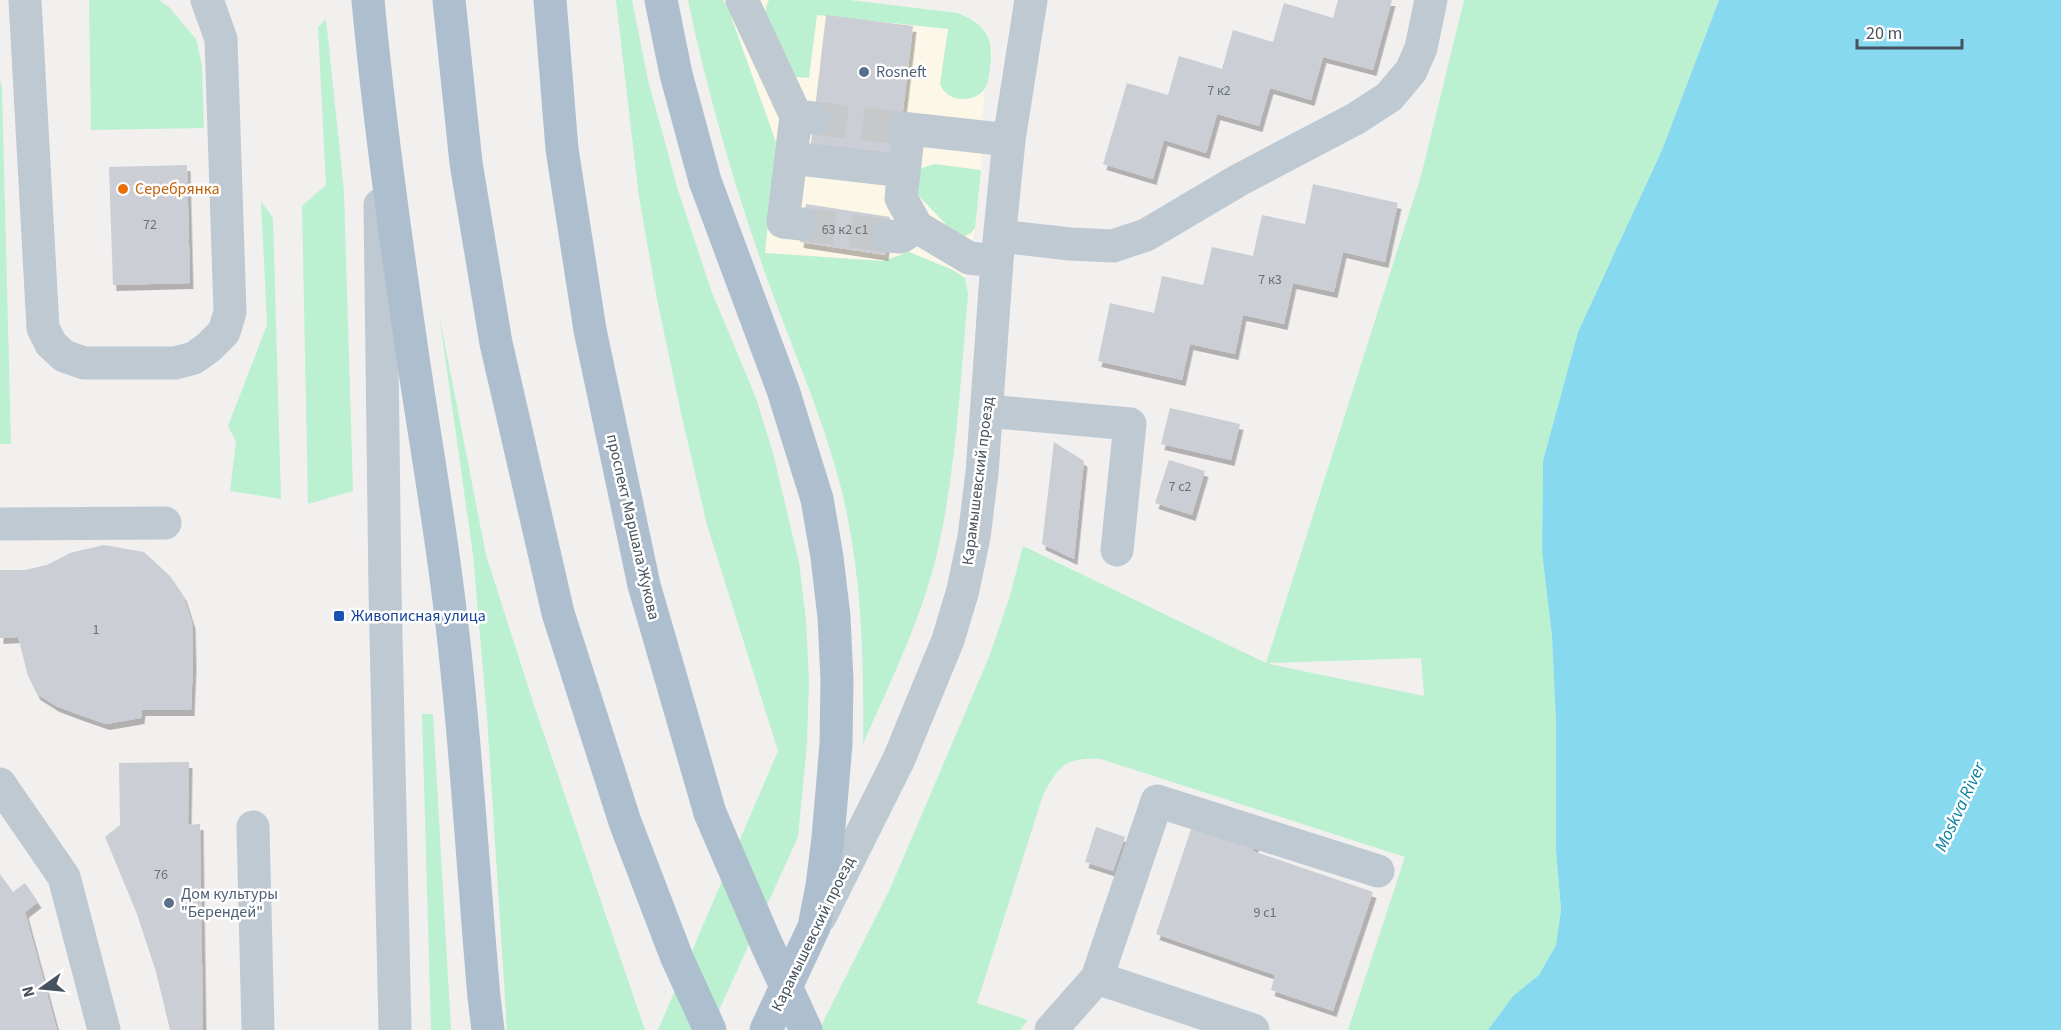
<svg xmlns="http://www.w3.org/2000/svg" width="2061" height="1030" font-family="'Source Sans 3',sans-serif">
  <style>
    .commercial { fill: #fdf7e8 }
    .green { fill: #bbf1d1; fill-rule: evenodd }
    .water { fill: #87d9f0 }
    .building { fill: #cbced4; filter: url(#shadow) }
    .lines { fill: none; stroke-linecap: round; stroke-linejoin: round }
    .minor-tunnel { stroke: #c7c8ca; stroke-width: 33; stroke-dasharray: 33 16; stroke-linecap: butt }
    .minor { stroke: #bfc9d2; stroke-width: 33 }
    .major { stroke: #adbecf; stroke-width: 33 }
    .major-bridge { stroke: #adbecf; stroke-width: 33 }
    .service-dot { fill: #5c6f8a; stroke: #fff; stroke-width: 2 }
    .food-dot { fill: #e8710a; stroke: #fff; stroke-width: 2 }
    .transit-dot { fill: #1a4fb4; stroke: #fff; stroke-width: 2 }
    .labels { text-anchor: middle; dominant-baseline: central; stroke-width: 5; stroke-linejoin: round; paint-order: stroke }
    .number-label { font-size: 14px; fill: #67717b }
    .service-label { font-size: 16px; fill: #4e5e75; stroke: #fff; text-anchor: start }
    .food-label { font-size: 16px; fill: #c56008; stroke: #fff; text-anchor: start }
    .street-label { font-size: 16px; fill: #46525d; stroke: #fff }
    .transit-label { font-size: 16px; fill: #164399; stroke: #fff; text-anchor: start }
    .water-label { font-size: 18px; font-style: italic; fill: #077fa1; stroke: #fff }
  </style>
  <defs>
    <filter id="shadow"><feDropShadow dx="3.5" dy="6" stdDeviation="0" flood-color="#0004"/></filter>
  </defs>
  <rect width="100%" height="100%" fill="#f2efef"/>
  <path class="commercial" d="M 723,0 L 850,0 L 958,13 L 975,20 L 987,33 L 992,50 L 988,79 L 984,89 L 981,170 L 975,228 L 965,278 L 953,270 L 909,252 L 883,261 L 765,253 L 776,143 Z"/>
  <path class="green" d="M 89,0 L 159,0 L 169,7 L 196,39 L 202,65 L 204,128 L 91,130 Z
    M 616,0 L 632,0 L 648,80 L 678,190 L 711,290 L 756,398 L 773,453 L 799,562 L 806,620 L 809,682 L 807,743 L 798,837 L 710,1030 L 658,1030 L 778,751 L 707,525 L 681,413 L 657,299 L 639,197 Z
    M 688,0 L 723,0 L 727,5 L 776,142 L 765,253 L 883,261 L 909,252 L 953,270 L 965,278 L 968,295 C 961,375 957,456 941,535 C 927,608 893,676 863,744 C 864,659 862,574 842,492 C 823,415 790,344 764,270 C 733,181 707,92 688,0 Z
    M 769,0 L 850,0 L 958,13 C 987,25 994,38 990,68 C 989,76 988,85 983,91 C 970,104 946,101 940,84 L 948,29 L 817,15 L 809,78 L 796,77 C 784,56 755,24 769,0 Z
    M 1464,0 L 1719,0 L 1662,150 L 1578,332 L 1543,461 L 1542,550 L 1552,637 L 1556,722 L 1556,851 L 1561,910 L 1556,945 L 1539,975 L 1513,996 L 1488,1030 L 1348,1030 L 1405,857 L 1101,759 C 1066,757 1059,765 1043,795 L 977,1003 L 1028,1020 L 1020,1030 L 819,1030 L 890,889 L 989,657 L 1009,599 L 1023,546 L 1266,663 L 1421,176 ZM 1421,658 L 1424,696 L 1269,664 L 1270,663 Z
    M 326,19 L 344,191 L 353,491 L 308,504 L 302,206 L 326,185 L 318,27 Z
    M 0,79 L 2,88 L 11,444 L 0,444 Z
    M 935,164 L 981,170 L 975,228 L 971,233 L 963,237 L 955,234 L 916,193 L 916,175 L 922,168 Z
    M 261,201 L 273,218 L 281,499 L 230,491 L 236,442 L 228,426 L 267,325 Z
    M 439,314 L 486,555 L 534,705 L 645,1030 L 507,1030 L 487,717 L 473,555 Z
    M 422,714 L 433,714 L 451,1030 L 431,1030 Z"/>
  <path class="water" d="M 1719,0 L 2061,0 L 2061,1030 L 1488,1030 L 1513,996 L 1539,975 L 1556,945 L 1561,910 L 1556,851 L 1556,722 L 1552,637 L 1542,551 L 1543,461 L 1578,332 L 1662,150 Z"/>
  <path class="building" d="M 1338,0 L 1392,0 L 1373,70 L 1323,57 L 1311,100 L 1270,88 L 1259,126 L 1217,114 L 1206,153 L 1164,140 L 1153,179 L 1103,164 L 1127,83 L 1168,95 L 1179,56 L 1222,69 L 1233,30 L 1273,42 L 1284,3 L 1333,18 Z
    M 826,15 L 913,26 L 897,161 L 810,151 Z
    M 187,165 L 190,283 L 113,285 L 109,167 Z
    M 1313,184 L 1398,203 L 1385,262 L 1343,252 L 1334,292 L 1293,283 L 1284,324 L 1243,315 L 1235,354 L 1190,344 L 1182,380 L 1098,361 L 1110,303 L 1154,313 L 1162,276 L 1203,285 L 1212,247 L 1253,256 L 1262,215 L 1305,224 Z
    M 806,204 L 890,217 L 885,255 L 800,242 Z
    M 1170,408 L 1240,424 L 1231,460 L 1161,444 Z
    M 1054,442 L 1084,461 L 1074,559 L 1042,544 Z
    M 1169,460 L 1205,471 L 1192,515 L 1155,503 Z
    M 104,545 L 144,552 L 170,576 L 183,595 L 192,623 L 193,664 L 191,710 L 142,710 L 141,718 L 106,724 L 80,715 L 56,706 L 37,694 L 28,676 L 18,637 L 0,638 L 0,570 L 25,570 L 47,565 L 70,553 Z
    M 189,762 L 188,825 L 200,824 L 203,1030 L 170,1030 L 156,972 L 137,914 L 105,837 L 120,825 L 119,763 Z
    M 1195,817 L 1258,838 L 1253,851 L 1373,892 L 1333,1011 L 1271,990 L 1275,975 L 1156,934 Z
    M 1096,827 L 1125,837 L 1113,871 L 1085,862 Z
    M 0,874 L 13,892 L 25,883 L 38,902 L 25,912 L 57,1030 L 0,1030 Z"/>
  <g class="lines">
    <path class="minor-tunnel" d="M 814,118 L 901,128
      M 802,224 L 888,236"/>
    <path class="minor" d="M 25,0 L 43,328 L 51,344 L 64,356 L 84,363 L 175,363 L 194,358 L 209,347 L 224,332 L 230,312 L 221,39 L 207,0
      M 742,0 L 796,116 L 814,118
      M 796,116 L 783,222 L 802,224
      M 901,128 L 1009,140
      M 909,129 L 901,198 L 917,227 L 969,258 L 997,261
      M 791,158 L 904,171
      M 380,205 L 385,591 L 395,1030
      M 888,236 L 901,237 L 917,227
      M 1000,236 L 1070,244 L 1113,246 L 1146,235 L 1239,180 L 1355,119 L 1389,97 L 1411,71 L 1421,48 L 1431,0
      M 987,411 L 1130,424 L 1117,550
      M 0,524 L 165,523
      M 0,784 L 64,877 L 104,1030
      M 253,827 L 258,1030
      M 820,917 L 899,759 L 948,640 L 963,590 L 974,537 L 982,473 L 997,261 L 1009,140 L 1031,0
      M 1097,978 L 1157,801 L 1378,871
      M 1051,1030 L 1097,978 L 1253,1030"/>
    <path class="major" d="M 368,0 C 378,111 393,220 409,330 C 421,416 436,499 447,585 C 465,722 472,860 484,997 L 488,1030
      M 449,0 L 466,163 L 496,343 L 558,613 L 625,822 L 677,958 L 710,1030
      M 550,0 L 562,149 L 590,330 L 644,585 L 710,813
      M 661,0 L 676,74 L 705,181 L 783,390 L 817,499 L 827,557 L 834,617 L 837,680 L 836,744 L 828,838 L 822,886 L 814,927 L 766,1030"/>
    <path class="major-bridge" d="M 710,813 L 766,943 L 806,1030"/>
  </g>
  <g class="service-dot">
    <circle cx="864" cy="72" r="6"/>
    <circle cx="169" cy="903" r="6"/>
  </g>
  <circle class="food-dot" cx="123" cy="189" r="6"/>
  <rect class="transit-dot" x="333" y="610" width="12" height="12" rx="3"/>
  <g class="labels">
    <g class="number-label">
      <text x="1219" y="91">7 к2</text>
      <text x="150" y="225">72</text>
      <text x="845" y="230">63 к2 с1</text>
      <text x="1270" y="280">7 к3</text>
      <text x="1180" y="487">7 с2</text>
      <text x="96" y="630">1</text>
      <text x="161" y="875">76</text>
      <text x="1265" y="913">9 с1</text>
    </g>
    <g class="service-label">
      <text x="876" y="72">Rosneft</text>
      <text x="181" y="894">Дом культуры<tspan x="181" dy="18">"Берендей"</tspan></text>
    </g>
    <g class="food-label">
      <text x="135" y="189">Серебрянка</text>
    </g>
    <g class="street-label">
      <text transform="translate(978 481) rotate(-83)">Карамышевский проезд</text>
      <text transform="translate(633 527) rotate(77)">проспект Маршала Жукова</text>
      <text transform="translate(813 934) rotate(-64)">Карамышевский проезд</text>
    </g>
    <g class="transit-label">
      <text x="351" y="616">Живописная улица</text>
    </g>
    <g class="water-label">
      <text transform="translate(1960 807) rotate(-65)">Moskva River</text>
    </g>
  </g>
  <g transform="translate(42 988) rotate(255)" stroke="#ffffff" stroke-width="4.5" paint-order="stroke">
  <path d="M0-4.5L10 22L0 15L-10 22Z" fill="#46525d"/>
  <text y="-9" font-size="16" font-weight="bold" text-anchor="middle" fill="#46525d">N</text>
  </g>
  <path d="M1857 39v9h105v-9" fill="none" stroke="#46525d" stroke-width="3"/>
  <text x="1866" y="39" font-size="18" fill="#46525d" stroke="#ffffff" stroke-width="4.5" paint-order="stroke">20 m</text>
</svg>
